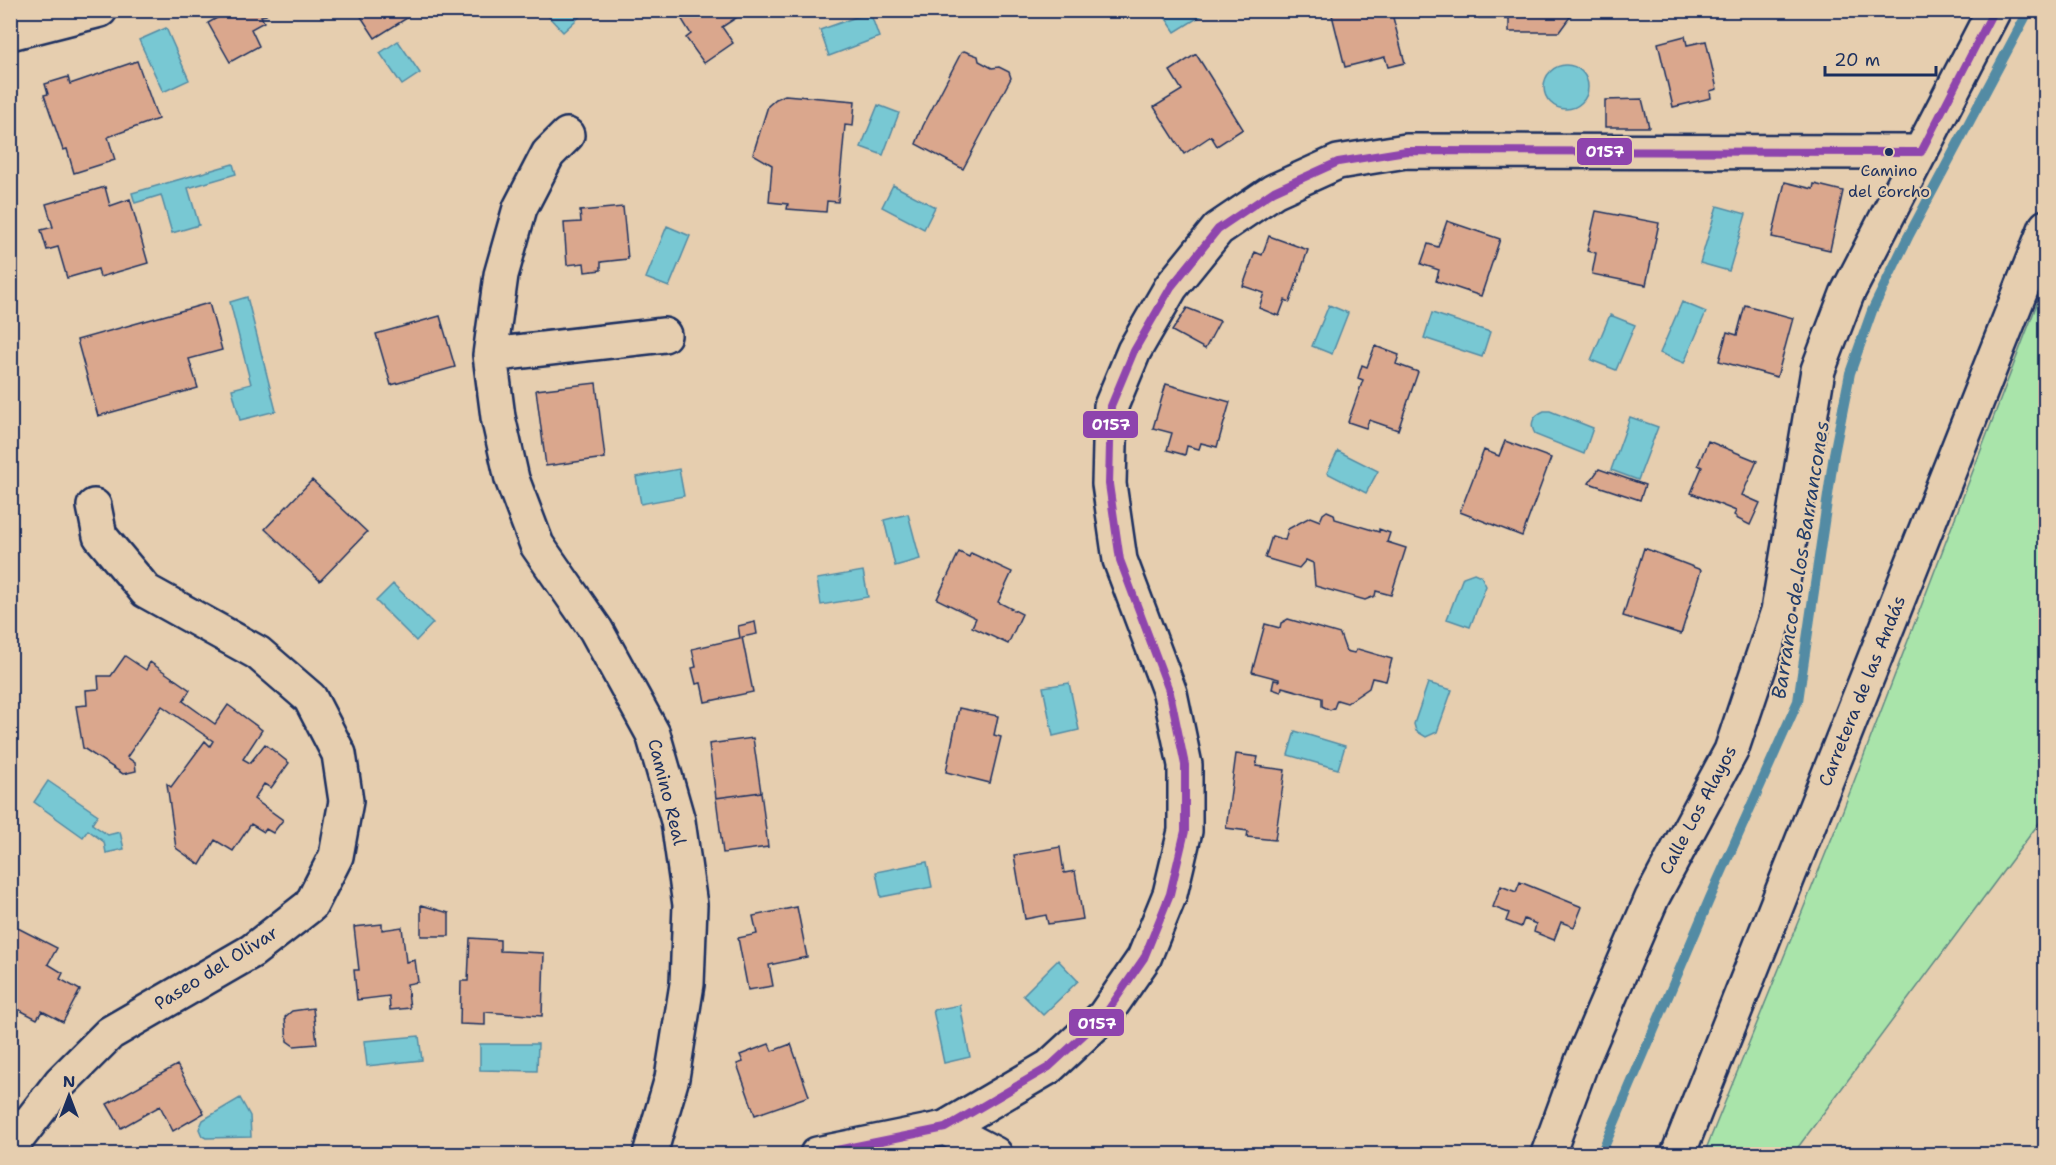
<svg xmlns="http://www.w3.org/2000/svg" width="2056" height="1165" font-family="'Shantell Sans',sans-serif">
  <style>
    .green { fill: #a9e4aa; stroke: #628a84; stroke-width: 1.5 }
    .water { fill: #78c8d3; stroke: #538ba4; stroke-width: 1.5 }
    .lines { fill: none; stroke-linecap: round; stroke-linejoin: round }
    .stream { stroke: #538ba4; stroke-width: 10 }
    .building { fill: #daa78d; stroke: #1b2f5e; stroke-width: 1.5 }
    .street-casing { stroke: #1b2f5e; stroke-width: 38 }
    .secondary-casing { stroke: #1b2f5e; stroke-width: 38 }
    .street { stroke: #e6ceaf; stroke-width: 33 }
    .secondary { stroke: #e6ceaf; stroke-width: 33 }
    .bus-1-casing { stroke: #e6ceaf; stroke-width: 12 }
    .bus-1 { stroke: #8e44ad; stroke-width: 8 }
    .bus-dot { fill: #1b2f5e; stroke: #e6ceaf; stroke-width: 2 }
    .labels { text-anchor: middle; dominant-baseline: central; stroke-width: 4.5; stroke-linejoin: round; paint-order: stroke }
    .bus-label { font-size: 16px; fill: #1b2f5e; stroke: #e6ceaf }
    .street-label { font-size: 18px; fill: #1b2f5e; stroke: #e6ceaf }
    .water-label { font-size: 20px; font-style: italic; fill: #243e6a; stroke: #e6ceaf }
    .line-badge { stroke: #e6ceaf; stroke-width: 2 }
    .badge-label { font-size: 16px; text-anchor: middle; font-weight: bold; fill: #fff }
  </style>
  <rect width="100%" height="100%" fill="#e6ceaf"/>
  <filter id="ink" filterUnits="userSpaceOnUse"><feTurbulence type="fractalNoise" baseFrequency=".0167" numOctaves="2"/><feDisplacementMap in="SourceGraphic" scale="12" xChannelSelector="R" yChannelSelector="G"/><feConvolveMatrix kernelMatrix="1 2 1 2 8 2 1 2 1" color-interpolation-filters="sRGB"/></filter>
  <g filter="url(#ink)">
    <path class="green" d="M 2045,283 L 2045,815 L 1793,1154 L 1704,1154 L 1840,818 Z"/>
    <path class="water" d="M 554,11 L 554,10 L 586,11 L 563,32 L 548,16 Z
      M 1161,11 L 1209,11 L 1175,32 Z
      M 870,12 L 879,37 L 829,56 L 820,30 Z
      M 166,28 L 189,80 L 163,92 L 139,40 Z
      M 398,41 L 420,73 L 402,85 L 380,53 Z
      M1544 87a22 22 0 1 1 44 0a22 22 0 1 1-44 0Z
      M 878,105 L 899,113 L 883,155 L 861,147 Z
      M 233,164 L 236,174 L 188,188 L 199,225 L 172,233 L 161,195 L 135,203 L 132,193 Z
      M 893,185 L 935,207 L 924,229 L 882,207 Z
      M 1717,206 L 1746,214 L 1729,271 L 1700,263 Z
      M 667,226 L 690,236 L 669,287 L 646,278 Z
      M 247,297 L 276,411 L 240,420 L 232,389 L 251,384 L 230,302 Z
      M 1682,302 L 1706,312 L 1684,363 L 1660,353 Z
      M 1329,305 L 1348,313 L 1332,354 L 1312,346 Z
      M 1432,313 L 1490,332 L 1482,357 L 1424,338 Z
      M 1610,315 L 1635,325 L 1616,370 L 1591,360 Z
      M 1544,411 L 1550,411 L 1593,428 L 1584,454 L 1536,435 C 1529,425 1532,416 1544,411 Z
      M 1630,417 L 1658,427 L 1638,480 L 1611,470 Z
      M 1338,451 L 1378,471 L 1366,493 L 1327,473 Z
      M 679,469 L 684,496 L 641,504 L 636,477 Z
      M 908,514 L 920,559 L 895,566 L 884,520 Z
      M 863,571 L 868,597 L 821,605 L 817,579 Z
      M 1474,573 L 1481,576 L 1486,586 L 1470,627 L 1447,619 L 1463,577 Z
      M 393,584 L 433,623 L 416,641 L 376,601 Z
      M 1069,683 L 1079,730 L 1053,736 L 1043,687 Z
      M 1428,683 L 1452,690 L 1437,732 L 1426,737 L 1416,731 L 1414,724 Z
      M 1295,731 L 1345,746 L 1338,769 L 1288,755 Z
      M 48,781 L 98,815 L 92,824 L 108,835 L 120,832 L 124,849 L 106,853 L 104,842 L 88,830 L 83,837 L 34,802 Z
      M 927,862 L 932,887 L 881,897 L 876,872 Z
      M 1058,960 L 1078,981 L 1043,1015 L 1023,995 Z
      M 960,1005 L 970,1057 L 944,1063 L 933,1010 Z
      M 419,1036 L 422,1060 L 367,1066 L 364,1041 Z
      M 480,1044 L 538,1044 L 537,1071 L 480,1070 Z
      M 240,1098 L 250,1116 L 251,1137 L 206,1138 L 202,1136 L 199,1129 L 203,1120 Z"/>
    <g class="lines">
      <path class="stream" d="M 1601,1154 L 1710,898 L 1798,701 L 1834,454 L 1850,373 L 1872,311 L 1908,237 L 2029,10"/>
    </g>
    <path class="building" d="M 231,10 L 269,10 L 266,15 L 261,16 L 264,22 L 251,29 L 259,46 L 230,62 L 208,23 Z
      M 362,10 L 408,10 L 404,13 L 407,18 L 375,38 L 360,15 L 364,13 Z
      M 682,10 L 740,10 L 742,14 L 722,27 L 733,43 L 704,63 L 686,38 L 691,34 L 678,13 Z
      M 1349,10 L 1391,10 L 1405,63 L 1388,67 L 1385,57 L 1345,67 L 1332,15 Z
      M 1479,10 L 1575,10 L 1559,32 L 1509,32 L 1509,18 L 1479,18 Z
      M 1685,36 L 1687,45 L 1706,41 L 1717,89 L 1710,91 L 1711,98 L 1673,107 L 1658,43 Z
      M 964,51 L 978,56 L 979,61 L 992,68 L 999,67 L 1009,72 L 1011,78 L 963,169 L 916,144 L 923,126 L 961,53 Z
      M 1196,54 L 1243,129 L 1217,146 L 1211,136 L 1184,154 L 1154,107 L 1182,90 L 1170,71 Z
      M 137,61 L 158,119 L 108,137 L 115,160 L 74,173 L 67,149 L 63,150 L 44,95 L 48,94 L 45,84 L 68,77 L 70,84 Z
      M 785,95 L 855,101 L 853,126 L 845,125 L 838,202 L 827,201 L 826,212 L 787,209 L 788,204 L 769,202 L 772,165 L 753,154 L 768,106 L 776,99 Z
      M 1642,99 L 1649,127 L 1605,127 L 1605,100 Z
      M 1785,182 L 1813,189 L 1814,184 L 1843,191 L 1830,250 L 1772,237 Z
      M 105,187 L 110,206 L 130,199 L 148,263 L 100,277 L 98,269 L 67,278 L 58,247 L 47,250 L 41,230 L 53,227 L 46,204 Z
      M 623,207 L 628,259 L 601,262 L 601,270 L 585,272 L 584,263 L 567,265 L 564,223 L 581,222 L 580,211 Z
      M 1596,211 L 1659,223 L 1646,285 L 1592,274 L 1596,253 L 1587,251 Z
      M 1447,221 L 1500,239 L 1481,296 L 1436,281 L 1439,270 L 1421,264 L 1428,244 L 1438,247 Z
      M 1269,236 L 1308,250 L 1290,302 L 1285,300 L 1279,316 L 1259,308 L 1264,293 L 1243,286 L 1255,252 L 1262,255 Z
      M 209,303 L 222,350 L 189,359 L 198,388 L 98,416 L 77,340 Z
      M 1745,305 L 1793,318 L 1777,377 L 1719,361 L 1727,332 L 1737,335 Z
      M 1187,308 L 1220,321 L 1205,349 L 1172,331 Z
      M 440,316 L 455,367 L 391,385 L 376,334 Z
      M 1375,346 L 1399,355 L 1396,364 L 1418,372 L 1398,430 L 1369,420 L 1366,428 L 1348,422 L 1363,380 L 1358,378 L 1362,365 L 1367,367 Z
      M 596,383 L 605,458 L 546,466 L 536,390 Z
      M 1166,384 L 1230,402 L 1217,447 L 1201,443 L 1199,449 L 1187,446 L 1185,455 L 1167,450 L 1172,433 L 1153,428 Z
      M 1505,441 L 1551,458 L 1522,536 L 1460,512 L 1484,450 L 1499,456 Z
      M 1708,441 L 1757,461 L 1742,495 L 1760,503 L 1750,525 L 1736,518 L 1737,517 L 1734,515 L 1736,511 L 1691,493 L 1702,467 L 1698,465 Z
      M 1599,469 L 1645,485 L 1640,500 L 1589,483 Z
      M 312,480 L 367,532 L 320,581 L 265,529 Z
      M 1327,511 L 1334,514 L 1335,519 L 1379,532 L 1379,529 L 1390,533 L 1387,542 L 1406,548 L 1391,595 L 1376,591 L 1375,596 L 1365,600 L 1315,586 L 1313,563 L 1306,560 L 1299,568 L 1265,558 L 1272,536 L 1285,540 L 1288,529 L 1310,517 L 1320,521 L 1323,514 Z
      M 1644,548 L 1701,570 L 1681,634 L 1623,616 Z
      M 959,552 L 969,557 L 971,553 L 1012,572 L 998,602 L 1022,614 L 1008,644 L 972,627 L 976,618 L 937,599 Z
      M 1288,619 L 1340,634 L 1346,651 L 1354,653 L 1358,649 L 1392,659 L 1386,681 L 1372,678 L 1369,688 L 1347,703 L 1337,700 L 1334,708 L 1330,710 L 1322,706 L 1322,698 L 1282,687 L 1281,692 L 1272,689 L 1274,680 L 1279,681 L 1279,679 L 1252,672 L 1265,624 L 1280,628 L 1281,623 Z
      M 755,622 L 757,634 L 742,637 L 753,692 L 705,702 L 701,683 L 696,684 L 692,668 L 696,667 L 692,649 L 740,638 L 738,626 Z
      M 125,656 L 146,670 L 150,662 L 190,690 L 183,701 L 215,724 L 228,705 L 262,730 L 243,759 L 250,763 L 265,744 L 289,763 L 271,788 L 264,784 L 254,799 L 283,820 L 273,833 L 266,829 L 264,832 L 251,824 L 233,851 L 215,840 L 200,865 L 176,848 L 167,784 L 171,787 L 205,741 L 210,746 L 213,741 L 162,706 L 127,757 L 135,763 L 136,771 L 123,774 L 83,748 L 76,706 L 87,705 L 86,690 L 99,689 L 98,676 L 111,676 Z
      M 959,708 L 998,716 L 994,735 L 1001,737 L 990,783 L 946,772 Z
      M 753,738 L 761,792 L 716,798 L 709,744 Z
      M 1236,754 L 1258,757 L 1256,766 L 1285,770 L 1275,840 L 1247,837 L 1248,831 L 1226,828 Z
      M 761,792 L 768,847 L 723,853 L 716,798 Z
      M 1060,847 L 1064,873 L 1075,871 L 1083,919 L 1048,924 L 1046,915 L 1025,919 L 1014,855 Z
      M 1520,882 L 1582,907 L 1574,927 L 1561,922 L 1554,940 L 1534,932 L 1536,924 L 1524,919 L 1521,927 L 1506,921 L 1509,913 L 1493,907 L 1501,886 L 1516,892 Z
      M 421,905 L 449,913 L 449,936 L 421,936 Z
      M 797,907 L 807,957 L 769,965 L 773,986 L 748,990 L 738,938 L 757,934 L 753,916 Z
      M 10,924 L 57,948 L 48,964 L 63,973 L 60,979 L 80,990 L 63,1022 L 42,1011 L 37,1019 L 10,1005 Z
      M 382,924 L 382,930 L 402,927 L 406,962 L 415,960 L 418,982 L 407,984 L 410,1008 L 390,1010 L 389,996 L 357,1000 L 354,970 L 359,970 L 354,927 Z
      M 470,938 L 500,940 L 500,951 L 544,953 L 542,1016 L 485,1012 L 485,1025 L 460,1024 L 461,981 L 468,981 Z
      M 313,1008 L 317,1044 L 294,1046 L 287,1041 L 285,1017 L 292,1011 Z
      M 769,1044 L 772,1051 L 791,1044 L 809,1096 L 755,1115 L 737,1064 L 743,1062 L 740,1055 Z
      M 177,1065 L 204,1113 L 173,1131 L 160,1106 L 121,1128 L 107,1104 Z"/>
    <g class="lines">
      <defs>
        <path id="street" d="M 10,33 L 100,10
          M 567,135 L 548,154 L 520,208 L 501,275 L 490,355 L 498,417 L 512,479 L 537,545 L 596,630 L 653,734 L 678,821 L 690,905 L 687,984 L 672,1078 L 650,1154
          M 490,355 L 664,335
          M 945,1128 L 1049,1067 L 1104,1016 L 1144,958 L 1170,894 L 1185,831 L 1185,765 L 1170,693 L 1120,560 L 1109,484 L 1111,406 L 1134,351 L 1171,287 L 1218,229 L 1274,191 L 1338,162 L 1406,151 L 1921,152
          M 10,1148 L 60,1083 L 110,1033 L 252,951 L 311,905 L 336,856 L 346,801 L 339,754 L 310,698 L 258,653 L 146,591 L 100,536 L 94,506
          M 1548,1154 L 1582,1061 L 1652,898 L 1731,751 L 1778,611 L 1818,370 L 1847,294 L 1994,10"/>
        <path id="secondary" d="M 817,1154 L 945,1128 L 995,1154
          M 1678,1154 L 2046,227"/>
      </defs>
      <use href="#street" class="street-casing"/>
      <use href="#secondary" class="secondary-casing"/>
      <use href="#street" class="street"/>
      <use href="#secondary" class="secondary"/>
      <defs>
        <path id="bus-1" d="M 1921,152 L 1994,10
          M 817,1154 L 945,1128 L 1049,1067 L 1104,1016 L 1144,958 L 1170,894 L 1185,831 L 1185,765 L 1170,693 L 1120,560 L 1109,484 L 1111,406 L 1134,351 L 1171,287 L 1218,229 L 1274,191 L 1338,162 L 1406,151 L 1921,152"/>
      </defs>
      <use href="#bus-1" class="bus-1-casing"/>
      <use href="#bus-1" class="bus-1"/>
    </g>
  </g>
  <circle class="bus-dot" cx="1889" cy="152" r="5"/>
  <g class="labels">
    <g class="bus-label">
      <text x="1889" y="170">Camino<tspan x="1889" dy="21">del Corcho</tspan></text>
    </g>
    <g class="street-label">
      <text transform="translate(1862 691) rotate(-68)">Carretera de las Andás</text>
      <text transform="translate(667 792) rotate(76)">Camino Real</text>
      <text transform="translate(1698 810) rotate(-62)">Calle Los Alayos</text>
      <text transform="translate(216 968) rotate(-32)">Paseo del Olivar</text>
    </g>
    <g class="water-label">
      <text transform="translate(1800 560) rotate(-81)">Barranco de los Barrancones</text>
    </g>
  </g>
  <g class="line-badge">
    <rect x="1576" y="137" width="57" height="29" rx="6" fill="#8e44ad"/>
    <rect x="1082" y="410" width="57" height="29" rx="6" fill="#8e44ad"/>
    <rect x="1068" y="1008" width="57" height="29" rx="6" fill="#8e44ad"/>
  </g>
  <g class="badge-label">
    <text x="1605" y="157">0157</text>
    <text x="1111" y="430">0157</text>
    <text x="1097" y="1029">0157</text>
  </g>
  <rect width="2056" height="1165" fill="none" stroke="#e6ceaf" stroke-width="36"/>
  <rect x="18" y="18" width="2020" height="1129" fill="none" stroke="#1b2f5e" stroke-width="2" filter="url(#ink)"/>
  <g transform="translate(69 1096)" stroke="#e6ceaf" stroke-width="4.5" paint-order="stroke">
  <path d="M0-4.5L10 22L0 15L-10 22Z" fill="#1b2f5e"/>
  <text y="-9" font-size="16" font-weight="bold" text-anchor="middle" fill="#1b2f5e">N</text>
  </g>
  <path d="M1825 66v9h111v-9" fill="none" stroke="#1b2f5e" stroke-width="3"/>
  <text x="1834" y="66" font-size="18" fill="#1b2f5e" stroke="#e6ceaf" stroke-width="4.5" paint-order="stroke">20 m</text>
</svg>
